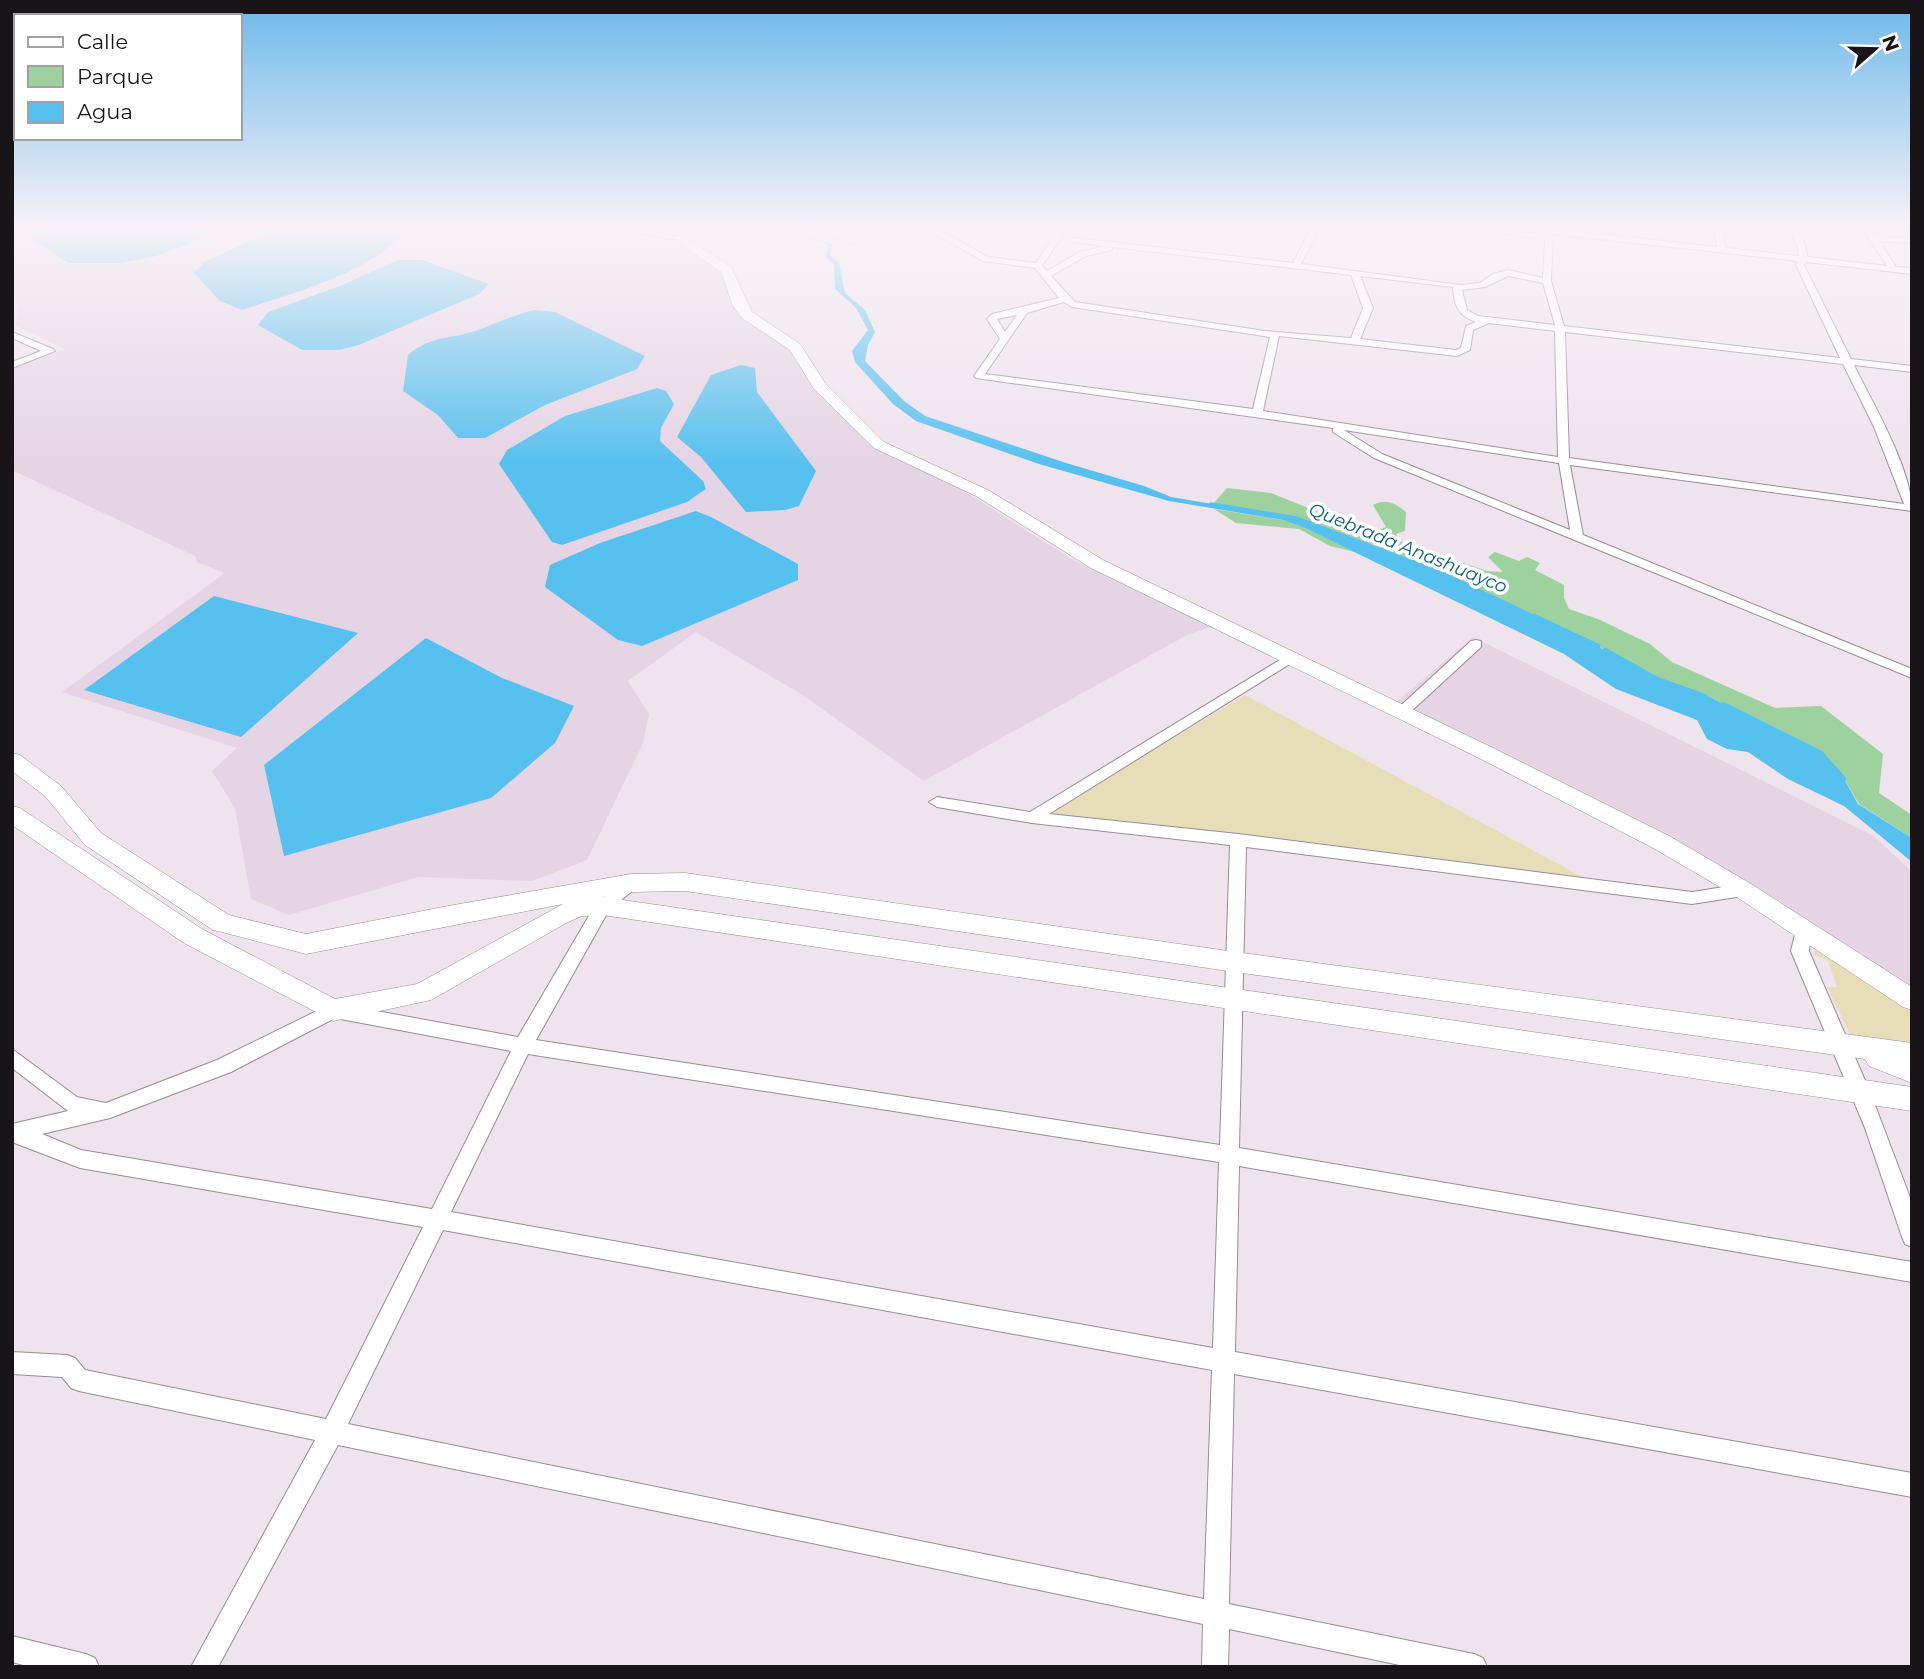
<svg xmlns="http://www.w3.org/2000/svg" width="1924" height="1679" font-family="Montserrat,sans-serif">
  <style>
    .built { fill: #e5d4e4 }
    .green { fill: #9dd29f }
    .sand { fill: #e7deb9 }
    .water { fill: #56c0ee }
    .lines { fill: none; stroke-linecap: round; stroke-linejoin: round }
    .stream-far1 { stroke: #56c0ee; stroke-width: 3.5 }
    .stream { stroke: #56c0ee; stroke-width: 4.5 }
    .street-casing { stroke: #988d97; stroke-width: 2 }
    .secondary-casing { stroke: #988d97; stroke-width: 1 }
    .street { fill: #fff; fill-rule: evenodd }
    .secondary { fill: #fff; fill-rule: evenodd }
    .labels { text-anchor: middle; dominant-baseline: central; stroke-width: 7; stroke-linejoin: round; paint-order: stroke }
    .far-water-label { font-size: 18px; font-style: italic; fill: #08607e; stroke: #fff }
  </style>
  <rect width="100%" height="100%" fill="#efe3ee"/>
  <path class="built" d="M 12,230 L 573,230 L 621,232 L 683,242 L 723,272 L 737,314 L 786,345 L 815,390 L 877,449 L 951,483 L 1073,560 L 1213,626 L 1187,635 L 924,781 L 801,694 L 696,632 L 628,681 L 649,714 L 643,743 L 587,860 L 532,881 L 418,877 L 289,915 L 251,899 L 235,808 L 212,771 L 237,748 L 62,692 L 225,573 L 197,562 L 195,556 L 12,470 L 12,369 L 65,349 L 16,326 L 17,303 L 12,284 Z
    M 1473,637 L 1874,836 L 1912,872 L 1912,1002 L 1756,904 L 1622,830 L 1386,711 Z"/>
  <path class="green" d="M 1227,488 L 1271,493 L 1371,533 L 1386,527 L 1373,505 C 1386,498 1395,503 1406,512 L 1405,531 L 1396,534 L 1401,542 L 1487,571 L 1503,572 L 1488,557 L 1495,552 L 1519,561 L 1527,557 L 1540,563 L 1535,570 L 1564,585 L 1564,598 L 1569,609 L 1598,619 L 1650,644 L 1672,662 L 1775,708 L 1821,706 L 1883,754 L 1879,793 L 1912,815 L 1912,838 L 1859,804 L 1843,777 L 1821,753 L 1774,727 L 1710,697 L 1657,679 L 1578,635 L 1442,573 L 1296,518 L 1213,504 Z
    M 1214,509 L 1283,520 L 1305,528 L 1355,552 L 1330,546 L 1299,529 L 1236,523 Z"/>
  <path class="sand" d="M 1245,695 L 1586,879 L 1043,816 Z
    M 1815,943 L 1912,1005 L 1912,1044 L 1850,1034 L 1827,987 L 1837,987 L 1827,959 L 1814,955 Z"/>
  <path class="water" d="M 51,230 L 215,230 L 187,245 L 153,257 L 120,263 L 68,263 L 32,239 L 34,235 Z
    M 788,230 L 832,244 L 831,255 L 839,263 L 845,293 L 865,310 L 875,332 L 868,345 L 865,361 L 904,401 L 925,416 L 1066,463 L 1144,486 L 1171,497 L 1296,518 L 1442,573 L 1578,635 L 1643,672 L 1710,697 L 1821,753 L 1843,777 L 1858,804 L 1912,838 L 1912,862 L 1844,806 L 1788,779 L 1748,752 L 1727,749 L 1707,739 L 1697,720 L 1616,689 L 1564,654 L 1305,528 L 1283,520 L 1169,501 L 1039,464 L 916,421 L 893,404 L 855,362 L 852,351 L 868,330 L 856,308 L 835,289 L 834,264 L 825,256 L 828,248 L 826,244 Z
    M 272,231 L 410,231 C 395,238 389,249 375,257 C 335,282 287,295 242,310 L 220,301 L 194,273 L 204,262 Z
    M 398,260 L 422,260 L 489,284 L 479,294 L 359,345 L 339,350 L 302,350 L 258,325 L 268,312 L 340,286 Z
    M 534,310 L 555,312 L 645,356 L 637,369 L 545,405 L 485,438 L 458,438 L 438,415 L 403,391 L 408,355 C 432,335 447,340 475,331 C 495,324 513,315 534,310 Z
    M 741,365 L 755,368 L 757,392 L 816,471 L 799,506 L 785,510 L 746,512 L 701,457 L 677,437 L 711,375 Z
    M 657,388 L 666,391 L 674,404 L 661,428 L 660,441 L 703,481 L 706,489 L 687,502 L 562,545 L 552,542 L 499,464 L 507,450 L 565,416 Z
    M 696,511 L 711,517 L 798,564 L 798,580 L 642,646 L 618,640 L 545,587 L 550,565 L 600,543 Z
    M 214,596 L 358,633 L 241,737 L 84,690 Z
    M 426,638 L 502,678 L 574,706 L 555,743 L 491,798 L 284,856 L 264,765 Z"/>
  <g class="lines">
    <path class="stream-far1" d="M 1211,504 L 1296,518 L 1442,573 L 1537,618"/>
    <path class="stream" d="M 1534,616 L 1598,646
      M 1605,650 L 1657,679 L 1705,696
      M 1723,704 L 1821,753 L 1844,779"/>
    <defs>
      <path id="street" d="M 623,230 L 643,230 L 683,238 L 679,240 Z
        M 929,230 L 939,230 L 988,257 L 1036,263 L 1058,230 L 1066,230 L 1042,266 L 1047,271 L 1080,252 L 1106,246 L 1072,242 L 1072,238 L 1075,238 L 1293,263 L 1310,230 L 1318,230 L 1301,264 L 1461,285 L 1480,283 L 1493,274 L 1508,270 L 1543,278 L 1545,239 L 1483,230 L 1545,234 L 1538,230 L 1564,230 L 1717,247 L 1714,230 L 1722,230 L 1726,248 L 1799,256 L 1796,242 L 1789,230 L 1797,230 L 1804,242 L 1808,257 L 1887,266 L 1864,230 L 1872,230 L 1876,236 L 1912,239 L 1912,243 L 1879,241 L 1896,267 L 1912,268 L 1912,274 L 1806,262 L 1804,265 L 1851,359 L 1912,366 L 1912,372 L 1854,365 C 1873,404 1912,469 1912,511 L 1570,465 L 1583,535 L 1912,669 L 1912,678 L 1374,458 L 1333,432 L 1333,428 L 976,378 L 974,376 L 1000,339 L 987,319 L 992,314 L 1059,298 L 1035,268 L 983,261 ZM 1553,234 L 1798,261 L 1796,265 L 1840,358 L 1564,326 L 1551,281 ZM 1112,247 L 1351,275 L 1363,308 L 1351,338 L 1265,331 L 1075,302 L 1051,276 L 1086,256 L 1112,250 ZM 1360,276 L 1453,287 C 1454,305 1458,316 1476,322 L 1466,326 L 1461,348 L 1456,350 L 1360,339 L 1373,308 ZM 1508,276 L 1543,283 L 1555,325 L 1478,316 L 1467,310 L 1462,290 L 1485,287 ZM 1064,302 L 1072,307 L 1270,337 L 1253,409 L 985,374 L 1027,313 ZM 1017,315 L 1005,332 L 997,319 ZM 1489,323 L 1555,331 L 1558,457 L 1263,411 L 1279,336 L 1457,356 L 1470,350 L 1473,330 ZM 1565,332 L 1843,364 L 1874,427 L 1904,504 L 1569,458 ZM 1344,430 L 1559,463 L 1570,530 L 1382,454 Z
        M 12,332 L 53,349 L 55,351 L 12,368 L 12,362 L 41,351 L 12,338 Z
        M 1476,640 L 1481,641 L 1481,647 L 1406,716 L 1396,716 L 1394,713 L 1396,710 L 1471,641 Z
        M 1288,655 L 1293,656 L 1295,659 L 1293,662 L 1049,814 L 1238,834 L 1692,892 L 1743,884 L 1749,886 L 1751,890 L 1749,894 L 1743,896 L 1692,904 L 1246,847 L 1239,1148 L 1912,1262 L 1912,1282 L 1239,1166 L 1235,1352 L 1912,1473 L 1912,1497 L 1234,1374 L 1229,1604 L 1474,1654 L 1483,1658 L 1487,1667 L 1409,1667 L 1229,1629 L 1228,1667 L 1202,1667 L 1203,1624 L 338,1445 L 218,1667 L 191,1667 L 315,1440 L 79,1391 L 71,1388 L 62,1377 L 12,1374 L 12,1352 L 67,1355 L 75,1358 L 85,1370 L 326,1419 L 423,1227 L 80,1168 L 12,1142 L 12,1124 L 68,1111 L 12,1068 L 12,1049 L 77,1097 L 106,1103 L 217,1060 L 333,1003 L 518,1037 L 597,902 L 631,877 L 637,879 L 639,883 L 637,887 L 609,910 L 536,1040 L 1220,1145 L 1230,845 L 1032,823 L 937,807 L 929,802 L 937,797 L 1030,812 ZM 335,1018 L 511,1051 L 432,1209 L 81,1150 L 42,1134 L 110,1118 L 231,1072 ZM 528,1054 L 1219,1162 L 1213,1348 L 451,1212 ZM 443,1230 L 1212,1370 L 1204,1599 L 348,1424 Z
        M 1803,924 L 1809,926 L 1811,931 L 1809,951 L 1870,1092 L 1911,1200 L 1912,1247 L 1905,1244 L 1902,1237 L 1865,1128 L 1791,951 L 1797,926 Z
        M 12,1636 L 86,1654 L 95,1658 L 99,1667 L 31,1667 L 12,1662 Z"/>
      <path id="secondary" d="M 825,230 L 841,230 L 862,241 L 852,244 Z
        M 675,236 L 683,236 L 731,267 L 752,312 L 800,344 L 825,383 L 884,442 L 988,490 L 1103,560 L 1491,747 L 1671,837 L 1751,884 L 1912,987 L 1912,1010 L 1903,1007 L 1735,896 L 1655,849 L 1477,757 L 1091,568 L 976,496 L 874,448 L 814,389 L 790,350 L 742,318 L 733,306 L 721,272 L 675,240 Z
        M 12,753 L 20,755 L 61,786 L 101,833 L 229,915 L 306,934 L 448,906 L 631,874 L 685,873 L 1235,952 L 1912,1043 L 1912,1083 L 1869,1066 L 1865,1059 L 1235,972 L 685,891 L 631,892 L 602,897 L 1912,1087 L 1912,1111 L 603,915 L 582,916 L 568,922 L 431,1000 L 333,1021 L 184,943 L 12,825 L 12,806 L 20,808 L 202,929 L 335,999 L 417,984 L 563,904 L 306,954 L 222,932 L 213,930 L 85,845 L 45,796 L 12,771 Z"/>
    </defs>
    <use href="#street" class="street-casing"/>
    <use href="#secondary" class="secondary-casing"/>
    <use href="#street" class="street"/>
    <use href="#secondary" class="secondary"/>
  </g>
  <linearGradient id="sky" x2="0" y2="1"><stop stop-color="#6db9ea"/><stop offset="0.49" stop-color="#f8f2f7"/><stop offset="1" stop-color="#f8f2f7" stop-opacity="0"/></linearGradient>
  <rect width="1924" height="465" fill="url(#sky)"/>
  <g class="labels">
    <g class="far-water-label">
      <text transform="translate(1408 548) rotate(22)">Quebrada Anashuayco</text>
    </g>
  </g>
  <rect width="1924" height="1679" fill="none" stroke="#181418" stroke-width="28"/>
  <rect x="14" y="14" width="228" height="126" fill="#ffffff" stroke="#a3a1a3" stroke-width="2"/>
  <rect x="28" y="37" width="35" height="10" fill="#ffffff" stroke="#a3a1a3" stroke-width="2"/>
  <text x="77" y="49" font-size="21" fill="#181418">Calle</text>
  <rect x="28" y="66" width="35" height="21" fill="#9dd29f" stroke="#a3a1a3" stroke-width="2"/>
  <text x="77" y="84" font-size="21" fill="#181418">Parque</text>
  <rect x="28" y="102" width="35" height="21" fill="#56c0ee" stroke="#a3a1a3" stroke-width="2"/>
  <text x="77" y="119" font-size="21" fill="#181418">Agua</text>
  <g transform="translate(1875 49) rotate(70)" stroke="#ffffff" stroke-width="5" paint-order="stroke">
  <path d="M0-5L12 26L0 18L-12 26Z" fill="#181418"/>
  <text y="-10" font-size="19" font-weight="bold" text-anchor="middle" fill="#181418">N</text>
  </g>
</svg>
